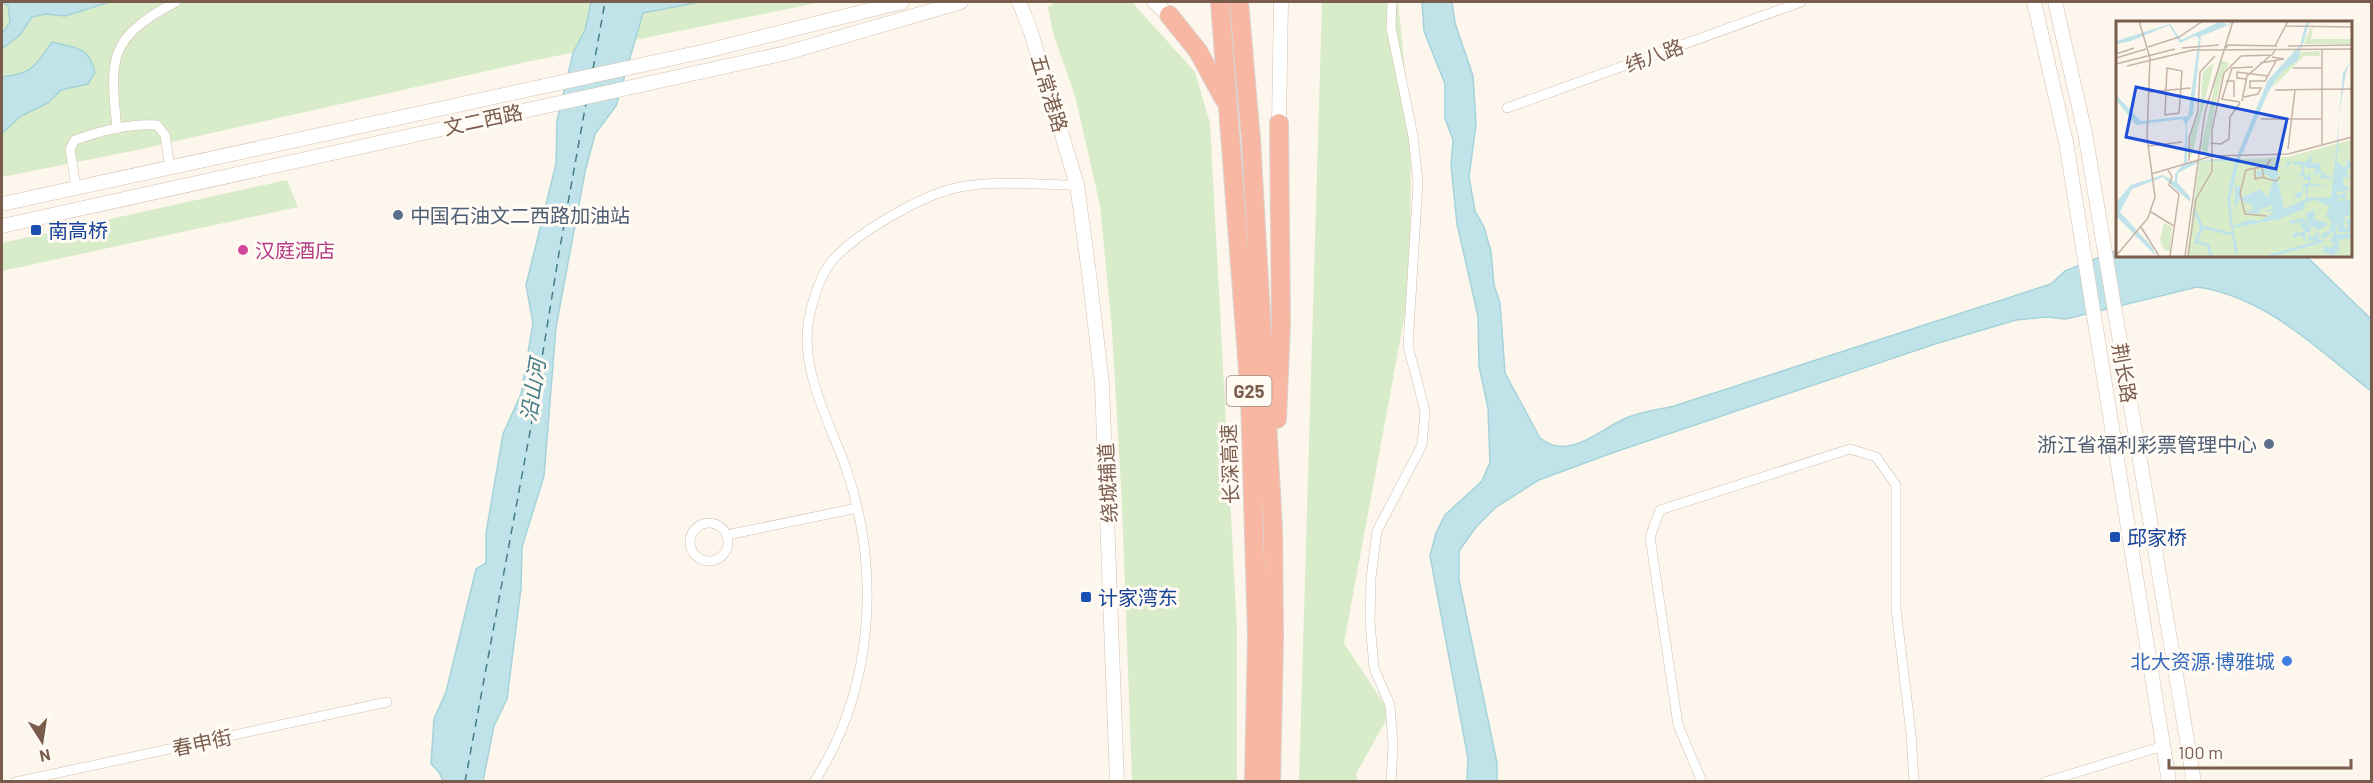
<svg xmlns="http://www.w3.org/2000/svg" width="2373" height="783" font-family="Barlow,'Noto Sans SC',sans-serif">
  <style>
    .green { fill: #d8ecc9 }
    .water { fill: #bfe3e8; stroke: #a5d3da; stroke-width: 1.5 }
    .lines { fill: none; stroke-linecap: round; stroke-linejoin: round }
    .ferry { stroke: #437c86; stroke-width: 1.5; stroke-dasharray: 8 6; stroke-linecap: butt }
    .street-casing { stroke: #d1beb0; stroke-width: 10 }
    .secondary-casing { stroke: #d6c0b0; stroke-width: 15 }
    .highway-casing { stroke: #dad1cd; stroke-width: 20 }
    .street { stroke: #fff; stroke-width: 9 }
    .secondary { stroke: #fff; stroke-width: 14 }
    .highway { stroke: #f7b7a3; stroke-width: 18 }
    .service-dot { fill: #5c6f8a; stroke: #fffaf3; stroke-width: 2 }
    .transit-dot { fill: #1a4fb4; stroke: #fffaf3; stroke-width: 2 }
    .hotel-dot { fill: #d1479c; stroke: #fffaf3; stroke-width: 2 }
    .shop-dot { fill: #3f7fe0; stroke: #fffaf3; stroke-width: 2 }
    .labels { text-anchor: middle; dominant-baseline: central; stroke-width: 6; stroke-linejoin: round; paint-order: stroke }
    .shield { fill: #fffaf3; stroke: #a28b7f; stroke-width: 1.5 }
    .shield-label { font-size: 18px; font-weight: bold; fill: #7a5c4d }
    .street-label { font-size: 20px; fill: #7a5c4d; stroke: #fffaf3 }
    .service-label { font-size: 20px; fill: #4e5e75; stroke: #fffaf3; text-anchor: start }
    .transit-label { font-size: 20px; fill: #164399; stroke: #fffaf3; text-anchor: start }
    .hotel-label { font-size: 20px; fill: #b23c85; stroke: #fffaf3; text-anchor: start }
    .shop-label { font-size: 20px; fill: #366cbe; stroke: #fffaf3; text-anchor: end }
    .water-label { font-size: 21px; font-style: italic; fill: #437c86; stroke: #fffaf3 }
    .inset-river { fill: none; stroke: #bfe3e8; stroke-width: 3 }
    .inset-road { fill: none; stroke: #c5b3a7; stroke-width: 1.5 }
    .view { fill: #1d4ed8; fill-opacity: 0.15; stroke: #1d4ed8; stroke-width: 3 }
    .inset-edge { fill: none; stroke: #7a5c4d; stroke-width: 3 }
  </style>
  <rect width="100%" height="100%" fill="#fdf6ec"/>
  <path class="green" d="M 2,2 L 822,2 L 522,63 L 137,150 L 2,177 Z
    M 1055,2 L 1132,2 L 1195,72 L 1210,123 L 1237,629 L 1237,781 L 1132,781 L 1122,505 L 1112,330 L 1100,205 L 1075,96 L 1053,33 L 1048,7 Z
    M 1322,2 L 1398,2 L 1411,128 L 1410,287 L 1344,643 L 1390,713 L 1356,774 L 1358,781 L 1299,782 Z
    M 287,180 L 298,207 L 2,271 L 2,243 Z"/>
  <path class="water" d="M 2,2 L 110,2 L 65,16 L 46,14 L 32,17 L 20,35 L 2,49 L 2,34 L 10,22 L 8,6 Z
    M 591,2 L 700,2 L 643,13 L 616,106 L 595,134 L 585,172 L 556,327 L 544,476 L 522,547 L 521,588 L 507,699 L 494,726 L 483,781 L 443,781 L 439,772 L 431,764 L 434,719 L 446,692 L 476,569 L 486,563 L 486,533 L 503,434 L 521,394 L 533,323 L 526,285 L 556,164 L 557,121 L 573,53 L 585,30 Z
    M 1422,2 L 1452,2 L 1455,23 L 1473,76 L 1476,124 L 1469,177 L 1475,211 L 1484,227 L 1491,252 L 1494,285 L 1500,303 L 1505,373 L 1540,438 C 1568,461 1598,431 1624,419 C 1639,412 1658,410 1674,406 L 2051,284 L 2065,271 L 2118,250 L 2118,255 L 2305,255 L 2371,319 L 2371,391 C 2319,350 2265,296 2197,287 L 2066,319 L 2046,317 L 2016,320 L 1935,344 L 1609,454 L 1539,480 L 1496,507 L 1476,527 L 1459,551 L 1459,580 L 1497,763 L 1497,781 L 1467,781 L 1468,758 L 1430,556 L 1436,533 L 1445,515 L 1482,481 L 1490,462 L 1488,408 L 1479,366 L 1478,316 L 1457,224 L 1451,165 L 1453,140 L 1445,118 L 1445,84 L 1424,31 Z
    M 52,42 C 76,49 88,45 95,72 L 88,84 L 61,90 L 48,103 L 21,116 L 2,133 L 2,77 C 34,73 34,67 52,42 Z"/>
  <g class="lines">
    <path class="ferry" d="M 593,69 L 605,2
      M 465,782 L 530,432 L 559,253 L 586,103"/>
    <defs>
      <path id="street" d="M 1507,108 L 1801,2
        M 117,129 C 110,59 107,38 176,2
        M 76,187 L 70,149 L 75,140 C 100,131 131,123 157,125 L 165,135 L 170,168
        M690 542a19 19 0 1 1 38 0a19 19 0 1 1-38 0Z
        M 727,535 L 857,508
        M 16,782 L 387,702
        M 814,782 C 874,690 881,570 846,468 C 831,426 807,383 807,338 C 807,317 818,277 832,261 C 856,233 923,194 960,187 C 997,180 1039,185 1077,185
        M 1391,782 L 1393,745 L 1390,705 L 1374,668 L 1370,622 L 1371,578 L 1377,531 L 1422,445 L 1425,411 L 1408,346 L 1418,181 L 1413,136 L 1391,28 L 1392,2
        M 1702,782 L 1678,725 L 1650,537 L 1660,510 L 1850,449 L 1876,457 L 1896,485 L 1896,609 L 1911,733 L 1914,782
        M 2045,782 L 2163,746"/>
      <path id="secondary" d="M 1019,2 L 1030,29 L 1077,185 L 1089,273 L 1102,384 L 1117,782
        M 1154,2 L 1169,15
        M 2034,2 L 2066,142 L 2169,782
        M 2055,2 L 2085,133 L 2194,782
        M 1279,123 L 1281,2
        M 2,204 L 706,51 L 902,2
        M 2,226 L 786,53 L 961,2"/>
      <path id="highway" d="M 1220,2 L 1250,396 L 1257,635 L 1254,782
        M 1239,2 L 1251,140 L 1273,529 L 1274,638 L 1271,782
        M 1169,15 L 1198,51 L 1224,99
        M 1277,419 L 1281,324 L 1279,123"/>
    </defs>
    <use href="#street" class="street-casing"/>
    <use href="#secondary" class="secondary-casing"/>
    <use href="#highway" class="highway-casing"/>
    <use href="#street" class="street"/>
    <use href="#secondary" class="secondary"/>
    <use href="#highway" class="highway"/>
  </g>
  <g class="service-dot">
    <circle cx="398" cy="215" r="6"/>
    <circle cx="2269" cy="444" r="6"/>
  </g>
  <g class="transit-dot">
    <rect x="30" y="224" width="12" height="12" rx="3"/>
    <rect x="2109" y="531" width="12" height="12" rx="3"/>
    <rect x="1080" y="591" width="12" height="12" rx="3"/>
  </g>
  <circle class="hotel-dot" cx="243" cy="250" r="6"/>
  <circle class="shop-dot" cx="2287" cy="661" r="6"/>
  <g class="labels">
    <rect class="shield" x="1226.5" y="376" width="45" height="30" rx="4.5"/>
    <g class="shield-label">
      <text x="1249" y="391">G25</text>
    </g>
    <g class="street-label">
      <text transform="translate(1654 55) rotate(-20)">纬八路</text>
      <text transform="translate(1050 93) rotate(73)">五常港路</text>
      <text transform="translate(483 119) rotate(-12)">文二西路</text>
      <text transform="translate(2125 373) rotate(80)">荆长路</text>
      <text transform="translate(1229 464) rotate(-92)">长深高速</text>
      <text transform="translate(1107 483) rotate(-93)">绕城辅道</text>
      <text transform="translate(202 742) rotate(-12)">春申街</text>
    </g>
    <g class="service-label">
      <text x="410" y="215">中国石油文二西路加油站</text>
      <text x="2257" y="444" text-anchor="end">浙江省福利彩票管理中心</text>
    </g>
    <g class="transit-label">
      <text x="48" y="230">南高桥</text>
      <text x="2127" y="537">邱家桥</text>
      <text x="1098" y="597">计家湾东</text>
    </g>
    <g class="hotel-label">
      <text x="255" y="250">汉庭酒店</text>
    </g>
    <g class="shop-label">
      <text x="2275" y="661">北大资源·博雅城</text>
    </g>
    <g class="water-label">
      <text transform="translate(532 390) rotate(-81)">沿山河</text>
    </g>
  </g>
  <g transform="translate(2116 21)">
    <rect width="236" height="236" fill="#fdf6ec"/>
    <path d="M 194,7 L 197,7 L 195,18 L 235,18 L 235,23 L 188,23 ZM 185,31 L 203,30 L 204,35 L 188,35 L 157,66 L 164,52 L 182,39 ZM 104,39 L 114,42 L 107,52 L 99,85 L 91,134 L 85,127 ZM 98,42 L 76,133 L 73,138 L 72,121 L 84,89 L 87,51 ZM 235,119 L 235,235 L 71,235 L 83,140 L 171,136 ZM 48,202 L 56,206 L 54,230 L 49,230 L 44,219 Z" fill="#d8ecc9"/>
    <path d="M 105,0 L 111,4 L 119,0 L 123,0 L 85,15 L 77,93 L 71,102 L 71,142 L 94,138 L 120,138 L 152,59 L 185,23 L 193,0 L 182,39 L 164,52 L 149,77 L 123,140 L 114,179 L 117,205 L 132,199 L 144,200 L 159,191 L 147,190 L 156,188 L 156,184 L 143,189 L 143,193 L 129,191 L 137,188 L 134,182 L 126,181 L 129,179 L 123,179 L 119,187 L 119,164 L 124,166 L 124,177 L 144,168 L 152,177 L 157,159 L 149,153 L 141,156 L 141,150 L 161,145 L 169,146 L 172,140 L 176,140 L 171,146 L 160,146 L 163,153 L 159,160 L 192,163 L 193,159 L 188,159 L 186,157 L 195,152 L 194,162 L 213,165 L 192,165 L 191,177 L 215,177 L 220,133 L 210,132 L 220,132 L 227,52 L 235,40 L 230,51 L 223,96 L 222,128 L 228,129 L 221,130 L 221,141 L 227,146 L 231,145 L 231,138 L 235,142 L 235,148 L 230,148 L 233,157 L 221,154 L 227,156 L 228,164 L 235,169 L 221,171 L 220,175 L 230,171 L 230,179 L 222,177 L 223,180 L 235,179 L 234,194 L 224,198 L 229,198 L 228,205 L 232,209 L 230,197 L 235,198 L 234,211 L 222,211 L 221,207 L 226,204 L 219,206 L 221,213 L 235,212 L 235,217 L 221,219 L 224,222 L 222,235 L 220,226 L 219,235 L 207,231 L 208,224 L 214,227 L 220,222 L 214,222 L 218,210 L 206,219 L 205,213 L 214,209 L 215,199 L 210,195 L 214,185 L 199,179 L 189,181 L 188,188 L 163,198 L 117,207 L 122,230 L 119,235 L 111,177 L 119,140 L 85,140 L 62,152 L 61,161 L 74,176 L 74,181 L 47,156 L 16,168 L 4,191 L 36,226 L 40,235 L 0,195 L 1,180 L 15,164 L 47,154 L 59,161 L 59,153 L 68,142 L 70,104 L 66,98 L 20,104 L 0,79 L 0,74 L 25,100 L 72,95 L 83,17 L 79,15 L 64,22 L 53,4 L 15,20 L 0,23 L 0,20 L 54,3 L 65,19 ZM 162,161 L 187,163 L 186,170 L 177,174 L 184,178 L 189,164 L 190,178 L 168,188 ZM 196,133 L 195,143 L 204,142 L 204,149 L 213,156 L 216,153 L 215,163 L 214,157 L 204,158 L 205,151 L 198,155 L 200,147 L 190,147 L 188,143 L 189,155 L 182,154 L 187,150 L 185,144 L 177,144 L 178,140 L 190,141 ZM 199,189 L 198,198 L 213,203 L 202,210 L 204,220 L 193,220 L 192,213 L 197,216 L 203,209 L 195,205 L 194,211 L 189,212 L 190,222 L 185,214 L 177,217 L 177,212 L 189,211 L 184,204 L 188,201 L 174,203 L 173,200 L 188,197 L 192,207 L 190,192 Z" fill="#bfe3e8" fill-rule="evenodd"/>
    <path class="inset-river" d="M 186,22 L 192,0M 125,132 L 153,65 L 182,29M 78,188 L 86,206 L 116,213M 86,206 L 80,221 L 92,224 L 95,235M 153,235 L 207,220"/>
    <path class="inset-road" d="M 169,5 L 236,6M 159,25 L 172,0M 172,25 L 236,24M 32,26 L 63,16 L 87,0M 66,27 L 103,24M 110,27 L 112,24 L 161,25M 206,29 L 206,124M 0,33 L 18,27M 0,37 L 30,28M 144,42 L 168,38 L 156,36M 0,43 L 59,28M 11,45 L 77,29 L 236,28M 51,47 L 66,50 L 63,92 L 49,94 ZM 177,47 L 205,47M 130,58 L 121,57 L 121,51 L 152,55M 110,60 L 118,60 L 118,76M 159,69 L 236,68M 33,71 L 75,67M 128,76 L 142,73 L 145,67 L 134,67 L 134,60 L 149,60 L 160,40M 105,78 L 124,81M 106,78 L 116,47 L 137,46M 126,80 L 131,55 L 154,35M 145,98 L 205,98M 94,122 L 105,123 L 113,118 L 114,96 L 124,82M 32,125 L 66,121M 172,128 L 179,69M 73,140 L 73,117 L 82,90 L 84,51 L 99,35M 146,146 L 148,157 L 160,160 L 164,156M 139,148 L 139,158 L 148,156M 52,149 L 56,156 L 53,164 L 63,173M 35,153 L 96,135 L 172,133 L 236,116M 35,191 L 58,205M 151,195 L 129,193 L 124,172 L 130,149 L 150,145 L 155,138M 25,206 L 43,235M 0,235 L 32,197 L 39,176 L 31,116 L 34,37 L 23,0M 54,235 L 63,173M 69,235 L 89,91 L 117,0M 72,235 L 80,178 L 96,150 L 96,109 L 108,52 L 125,35 L 156,34 L 160,28"/>
    <path class="view" d="M 20,66 L 171,98 L 160,148 L 10,116 Z"/>
    <rect width="236" height="236" class="inset-edge"/>
  </g>
  <rect width="2373" height="783" fill="none" stroke="#7a5c4d" stroke-width="6"/>
  <g transform="translate(42 741) rotate(168)" stroke="#fffaf3" stroke-width="4.5" paint-order="stroke">
  <path d="M0-4.5L10 22L0 15L-10 22Z" fill="#7a5c4d"/>
  <text y="-9" font-size="16" font-weight="bold" text-anchor="middle" fill="#7a5c4d">N</text>
  </g>
  <path d="M2169 759v9h182v-9" fill="none" stroke="#7a5c4d" stroke-width="3"/>
  <text x="2178" y="759" font-size="18" fill="#7a5c4d" stroke="#fffaf3" stroke-width="4.5" paint-order="stroke">100 m</text>
</svg>
